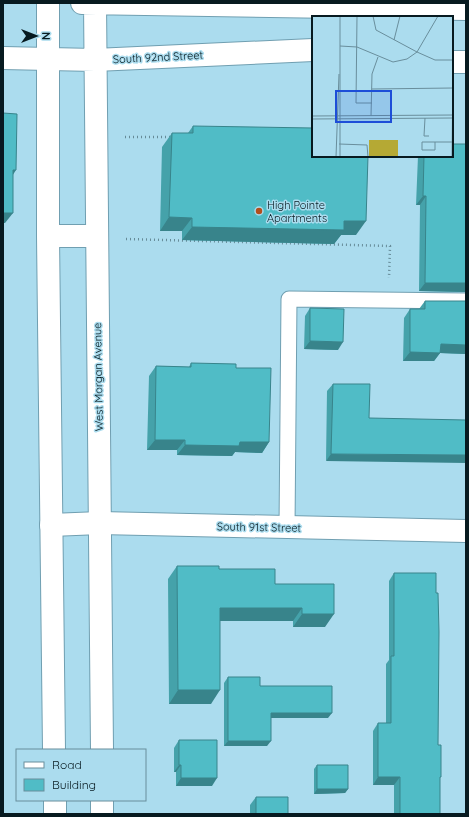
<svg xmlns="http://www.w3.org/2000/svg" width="469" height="817" font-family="Quicksand,sans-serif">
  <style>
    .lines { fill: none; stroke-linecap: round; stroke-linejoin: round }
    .lane-casing { stroke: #709fb1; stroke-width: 17 }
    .street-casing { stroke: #709fb1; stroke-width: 24 }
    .secondary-casing { stroke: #709fb1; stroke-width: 24 }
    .path { stroke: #668b98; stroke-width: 2.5; stroke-dasharray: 1 3; stroke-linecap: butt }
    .lane { stroke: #fff; stroke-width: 15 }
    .street { stroke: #fff; stroke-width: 22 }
    .secondary { stroke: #fff; stroke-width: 22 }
    .wall { fill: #45a2aa }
    .shaded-wall { fill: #38848b }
    .building { fill: #50bcc6; stroke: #38848b }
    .poi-dot { fill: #b34e1d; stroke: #abdcee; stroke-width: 1.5 }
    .labels { text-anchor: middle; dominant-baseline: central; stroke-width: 3; stroke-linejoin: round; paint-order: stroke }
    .street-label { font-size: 11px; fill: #071a20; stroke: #abdcee }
    .poi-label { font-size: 11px; fill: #071a20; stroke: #abdcee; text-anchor: start }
    .inset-road { fill: none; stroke: #698e9c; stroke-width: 1 }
    .view { fill: #1d4ed8; fill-opacity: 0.15; stroke: #1d4ed8; stroke-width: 2 }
    .inset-edge { fill: none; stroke: #071a20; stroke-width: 2 }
  </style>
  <rect width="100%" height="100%" fill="#abdcee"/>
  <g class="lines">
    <defs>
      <path id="lane" d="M 287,528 L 289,299 L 466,301"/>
      <path id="street" d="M 51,525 L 100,523 L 466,531"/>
      <path id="secondary" d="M 48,3 L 48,236 L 54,750
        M 82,3 L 466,9
        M 95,3 L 102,750
        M 3,58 L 95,60 L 313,50
        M 452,62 L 466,62
        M 48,236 L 95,236
        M 55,800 L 55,814
        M 102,800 L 102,814"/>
    </defs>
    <use href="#lane" class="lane-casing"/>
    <use href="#street" class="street-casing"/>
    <use href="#secondary" class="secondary-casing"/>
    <path class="path" d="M 125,137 L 171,137
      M 126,239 L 390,246 L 389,278"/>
    <use href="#lane" class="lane"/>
    <use href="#street" class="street"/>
    <use href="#secondary" class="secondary"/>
  </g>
  <path class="wall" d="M 193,126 L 356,235 L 341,235 L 334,244 L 182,240 L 182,231 L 160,231 L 162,147 L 172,133 L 188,133 Z
    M 418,156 L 452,156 L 466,292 L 419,291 L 420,205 L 416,205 Z
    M 425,301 L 466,301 L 466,354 L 440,353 L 434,361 L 403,361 L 404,318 L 410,309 L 419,309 Z
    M 310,308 L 338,350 L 304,349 L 305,316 Z
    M 191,363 L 236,368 L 269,442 L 262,453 L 235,452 L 232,456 L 177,455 L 177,450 L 147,450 L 149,376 L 156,366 L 189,367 Z
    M 333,384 L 369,418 L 326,461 L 327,391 Z
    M 177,566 L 219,569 L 275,584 L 325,627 L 293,627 L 293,621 L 220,621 L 211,704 L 169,704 L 168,579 Z
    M 394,573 L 438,745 L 440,779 L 440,814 L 394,814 L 394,785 L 373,785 L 373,731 L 378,723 L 386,723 L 386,664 L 389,660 L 389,581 Z
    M 228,677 L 260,686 L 328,718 L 271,718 L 267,746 L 224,746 L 224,683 Z
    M 179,740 L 212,786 L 176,786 L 176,772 L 174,772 L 174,748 Z
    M 317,765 L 348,789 L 345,793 L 314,794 L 314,769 Z
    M 256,797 L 288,814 L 250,814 L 250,805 Z"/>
  <path class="shaded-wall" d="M 13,170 L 16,170 L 9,181 Z
    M 423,196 L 426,196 L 420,205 L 416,205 Z
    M 3,213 L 13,213 L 5,223 L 3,223 Z
    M 169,217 L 192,218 L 182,231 L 160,231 Z
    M 344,221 L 366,221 L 356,235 L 341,235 L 334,244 L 182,240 L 192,227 Z
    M 425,283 L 466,283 L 466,292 L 419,291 Z
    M 310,341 L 343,342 L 338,350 L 304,349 Z
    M 441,344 L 466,345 L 466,354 L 440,353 L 434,361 L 403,361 L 410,352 Z
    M 155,440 L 185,440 L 177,450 L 147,450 Z
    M 240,442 L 269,442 L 262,453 L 235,452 L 232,456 L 177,455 L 185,445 Z
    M 331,454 L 466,455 L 466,463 L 326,461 Z
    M 220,608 L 302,608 L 293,621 L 211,621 Z
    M 302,614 L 334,614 L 325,627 L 293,627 Z
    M 178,690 L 220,690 L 211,704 L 169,704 Z
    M 271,713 L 332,713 L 328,718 L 267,718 Z
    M 228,741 L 271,741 L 267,746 L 224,746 Z
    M 179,765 L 181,765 L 176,772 L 174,772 Z
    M 378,777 L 400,777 L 394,785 L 373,785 Z
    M 181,778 L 217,778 L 212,786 L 176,786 Z
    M 317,789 L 348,789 L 345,793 L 314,794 Z"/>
  <path class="building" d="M 3,113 L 17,114 L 16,170 L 13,170 L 13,213 L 3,213 Z
    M 193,126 L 313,128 L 313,156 L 368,156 L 366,221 L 344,221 L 344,230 L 192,227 L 192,218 L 169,217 L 172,133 L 193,133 Z
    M 452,144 L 466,144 L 466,283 L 425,283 L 426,196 L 423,196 L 424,156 L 452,156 Z
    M 425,301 L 466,301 L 466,345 L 441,344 L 440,353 L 410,352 L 410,309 L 425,309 Z
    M 310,308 L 344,309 L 343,342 L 310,341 Z
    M 191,363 L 236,364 L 236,368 L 271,368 L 269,442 L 240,442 L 239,446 L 185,445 L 185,440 L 155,440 L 156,366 L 191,367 Z
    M 333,384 L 370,384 L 369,418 L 466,420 L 466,455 L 331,454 Z
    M 177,566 L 219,566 L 219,569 L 275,569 L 275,584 L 334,584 L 334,614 L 302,614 L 302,608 L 220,608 L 220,690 L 178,690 Z
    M 394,573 L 436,573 L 436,593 L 438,593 L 439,632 L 438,745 L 441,745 L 441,777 L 440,777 L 440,814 L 400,814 L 400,777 L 378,777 L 378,723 L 391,723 L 391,656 L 394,656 Z
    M 228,677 L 260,677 L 260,686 L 332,686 L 332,713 L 271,713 L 271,741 L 228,741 Z
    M 179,740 L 217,740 L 217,778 L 181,778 L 181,765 L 179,765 Z
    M 317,765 L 348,765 L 348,789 L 317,789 Z
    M 256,797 L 288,797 L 288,814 L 256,814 Z"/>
  <circle class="poi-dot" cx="259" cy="211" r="4"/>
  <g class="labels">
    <g class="street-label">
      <text transform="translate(158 57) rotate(-3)">South 92nd Street</text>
      <text transform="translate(98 377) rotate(-91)">West Morgan Avenue</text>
      <text transform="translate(259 527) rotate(1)">South 91st Street</text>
    </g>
    <g class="poi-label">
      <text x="267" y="205">High Pointe<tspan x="267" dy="13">Apartments</tspan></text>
    </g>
  </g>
  <g transform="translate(312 16)">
    <rect width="141" height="141" fill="#abdcee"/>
    <path d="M 57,124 L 86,124 L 86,141 L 57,141 Z" fill="#b5a934"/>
    <path class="inset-road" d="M 45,0 L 44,87 L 60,87M 61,0 L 64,14 L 105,36 L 126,0M 82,24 L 88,0M 28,30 L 45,31 L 81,46 L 95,43 L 105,36 L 123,44 L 141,44M 60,73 L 141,72M 0,100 L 141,99M 59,100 L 60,58 L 66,41M 113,102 L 112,120 L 117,120M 0,103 L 141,102M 123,126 L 123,134 L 110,134 L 110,126 L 140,126M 27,128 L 55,129 L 56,141M 24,141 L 27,58M 28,141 L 28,0M 140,141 L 141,55"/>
    <path class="view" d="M 24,75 L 79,75 L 79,106 L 24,106 Z"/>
    <rect width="141" height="141" class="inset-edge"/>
  </g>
  <rect width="469" height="817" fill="none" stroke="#071a20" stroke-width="8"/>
  <rect x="16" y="749" width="130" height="52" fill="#abdcee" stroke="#698e9c"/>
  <rect x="24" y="762" width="20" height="6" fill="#ffffff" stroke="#698e9c"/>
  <text x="52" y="769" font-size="12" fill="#071a20">Road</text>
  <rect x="24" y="779" width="20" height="12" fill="#50bcc6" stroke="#698e9c"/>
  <text x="52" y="789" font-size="12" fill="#071a20">Building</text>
  <g transform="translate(36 36) rotate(90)" stroke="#abdcee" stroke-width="3" paint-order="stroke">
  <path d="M0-3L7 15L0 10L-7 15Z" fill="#071a20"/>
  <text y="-6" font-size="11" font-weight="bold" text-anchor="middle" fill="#071a20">N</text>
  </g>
</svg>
